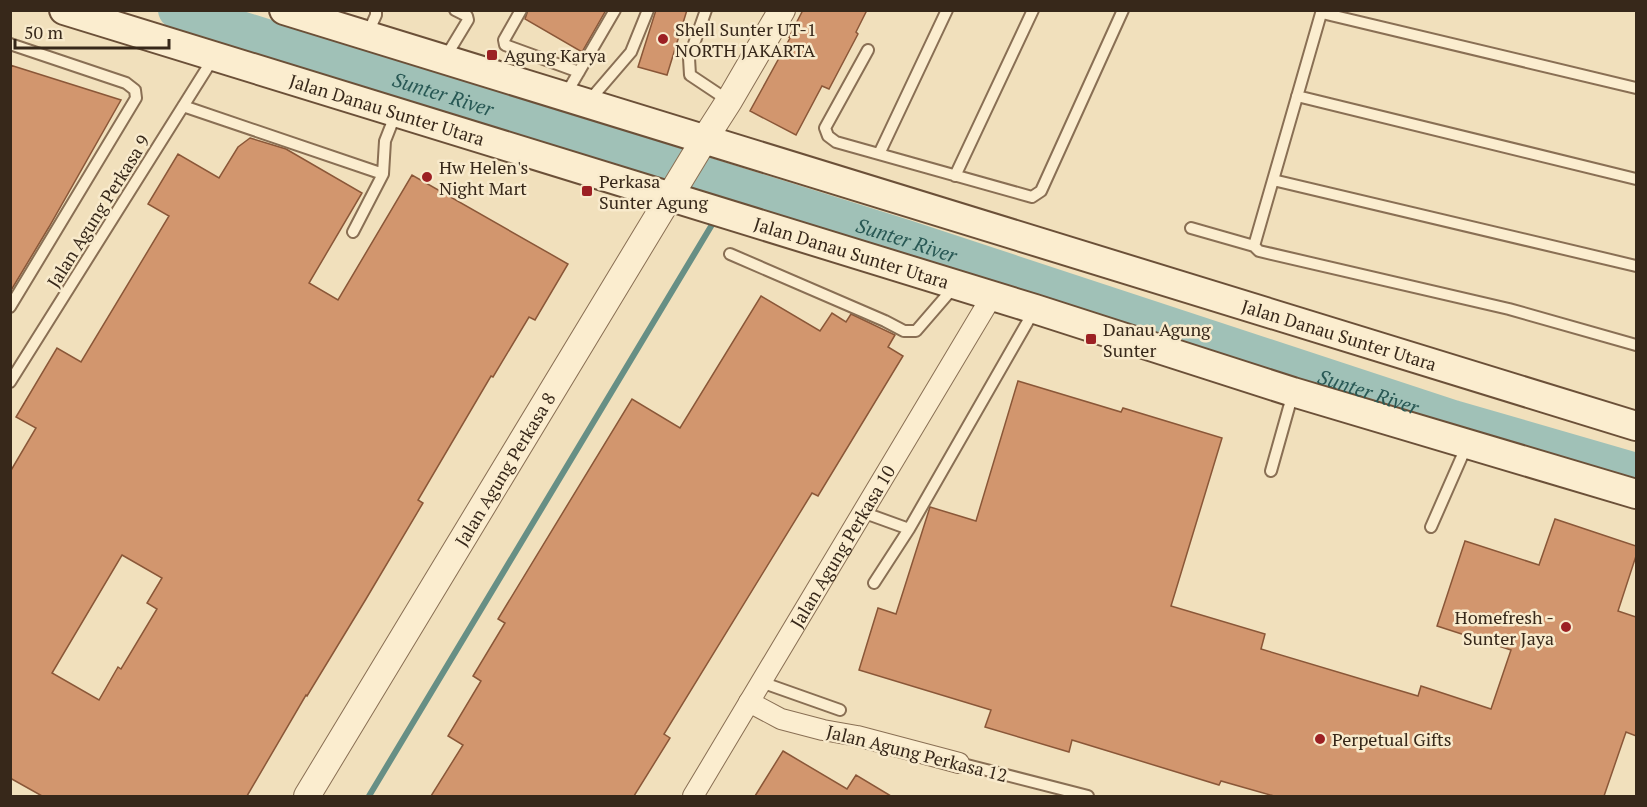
<svg xmlns="http://www.w3.org/2000/svg" width="1647" height="807" font-family="'PT Serif',serif">
  <style>
    .lines { fill: none; stroke-linecap: round; stroke-linejoin: round }
    .stream { stroke: #678f85; stroke-width: 6 }
    .river { stroke: #a0c1b7; stroke-width: 38 }
    .building { fill: #d2966e; stroke: #8a5738; stroke-width: 1.5; fill-rule: evenodd }
    .service-casing { stroke: #896f54; stroke-width: 14 }
    .minor-casing { stroke: #896f54; stroke-width: 22 }
    .tertiary-casing { stroke: #896f54; stroke-width: 28 }
    .secondary-casing { stroke: #6b5038; stroke-width: 32 }
    .service { stroke: #fbedcf; stroke-width: 10 }
    .minor { stroke: #fbedcf; stroke-width: 20 }
    .tertiary { stroke: #fbedcf; stroke-width: 26 }
    .secondary { stroke: #fbedcf; stroke-width: 28 }
    .poi-dot { fill: #9c2023; stroke: #f8eacc; stroke-width: 2 }
    .labels { text-anchor: middle; dominant-baseline: central; stroke-width: 5; stroke-linejoin: round; paint-order: stroke }
    .poi-label { font-size: 18px; fill: #37281a; stroke: #f8eacc; text-anchor: start }
    .street-label { font-size: 18px; fill: #37281a; stroke: #f8eacc }
    .water-label { font-size: 20px; font-style: italic; fill: #285854; stroke: #f8eacc }
  </style>
  <rect width="100%" height="100%" fill="#f1e0bc"/>
  <g class="lines">
    <path class="stream" d="M 724,204 L 736,185
      M 369,796 L 716,218"/>
    <path class="river" id="s1" d="M 177,10 L 906,239 L 1453,419 L 1636,472"/>
  </g>
  <path class="building" d="M 528,10 L 606,10 L 582,52 L 525,19 Z
    M 656,10 L 687,10 L 667,75 L 638,67 Z
    M 803,10 L 867,10 L 856,32 L 858,34 L 829,89 L 822,86 L 796,135 L 750,111 L 790,38 L 789,37 Z
    M 10,65 L 121,100 L 49,227 L 10,292 Z
    M 250,138 L 286,149 L 362,193 L 309,283 L 338,300 L 412,175 L 568,264 L 535,320 L 529,317 L 493,377 L 491,376 L 418,500 L 423,503 L 366,599 L 307,696 L 306,695 L 247,796 L 42,796 L 10,778 L 10,472 L 36,428 L 16,417 L 57,348 L 81,362 L 169,216 L 148,204 L 178,154 L 219,178 L 238,147 ZM 122,555 L 162,578 L 147,603 L 157,609 L 121,669 L 118,667 L 99,700 L 52,673 Z
    M 761,296 L 820,331 L 832,313 L 846,322 L 851,314 L 895,335 L 888,347 L 903,356 L 818,496 L 812,493 L 664,734 L 670,738 L 634,796 L 431,796 L 463,745 L 448,736 L 481,681 L 473,676 L 505,623 L 498,619 L 632,399 L 680,428 Z
    M 1018,381 L 1121,412 L 1123,408 L 1222,438 L 1171,606 L 1265,634 L 1261,649 L 1418,696 L 1421,686 L 1491,709 L 1511,650 L 1437,626 L 1465,541 L 1539,565 L 1555,519 L 1636,546 L 1636,556 L 1618,611 L 1636,617 L 1636,736 L 1626,732 L 1604,796 L 1274,796 L 1221,781 L 1219,785 L 1072,740 L 1069,752 L 985,727 L 991,710 L 859,670 L 878,608 L 896,614 L 930,507 L 976,521 Z
    M 783,751 L 847,789 L 856,775 L 891,796 L 755,796 Z"/>
  <g class="lines">
    <defs>
      <path id="service" d="M 521,10 L 504,40 L 505,45 L 579,72
        M 706,10 L 689,58 L 690,75 L 729,101
        M 1322,13 L 1636,88
        M 367,35 L 376,15 L 376,10
        M 10,44 L 126,83 L 135,90 L 136,98 L 10,307
        M 868,50 L 825,128 L 828,136 L 836,142 L 1032,197 L 1041,191 L 1123,10
        M 445,58 L 468,20 L 467,16 L 455,10
        M 566,94 L 615,10
        M 1297,96 L 1636,179
        M 588,102 L 631,52 L 648,10
        M 183,106 L 383,174
        M 879,154 L 947,10
        M 955,176 L 1033,10
        M 1273,180 L 1636,266
        M 1191,228 L 1254,246 L 1259,251 L 1509,309 L 1636,345
        M 353,232 L 383,174 L 385,141 L 396,113
        M 1254,246 L 1322,10
        M 730,254 L 885,321 L 904,331 L 916,331 L 954,287
        M 10,382 L 214,57
        M 1271,471 L 1293,393
        M 862,512 L 909,529
        M 1431,527 L 1467,445
        M 874,583 L 909,529 L 1035,309
        M 761,682 L 840,710
        M 959,763 L 1088,796"/>
      <g id="minor">
        <path d="M 749,702 L 781,719 L 823,730 L 857,736 L 959,763"/>
        <path id="s2" d="M 693,796 L 992,296"/>
      </g>
      <g id="tertiary">
        <path id="s3" d="M 307,796 L 704,140 L 729,101 L 782,10"/>
      </g>
      <g id="secondary">
        <path id="s4" d="M 64,10 L 1035,309 L 1293,392 L 1636,494"/>
        <path id="s5" d="M 284,10 L 1636,426"/>
      </g>
    </defs>
    <use href="#service" class="service-casing"/>
    <use href="#minor" class="minor-casing"/>
    <use href="#tertiary" class="tertiary-casing"/>
    <use href="#secondary" class="secondary-casing"/>
    <use href="#service" class="service"/>
    <use href="#minor" class="minor"/>
    <use href="#tertiary" class="tertiary"/>
    <use href="#secondary" class="secondary"/>
  </g>
  <g class="poi-dot">
    <circle cx="663" cy="39" r="6"/>
    <rect x="486" y="49" width="12" height="12" rx="3"/>
    <circle cx="427" cy="177" r="6"/>
    <rect x="581" y="185" width="12" height="12" rx="3"/>
    <rect x="1085" y="333" width="12" height="12" rx="3"/>
    <circle cx="1566" cy="627" r="6"/>
    <circle cx="1320" cy="739" r="6"/>
  </g>
  <g class="labels">
    <g class="poi-label">
      <text x="675" y="29">Shell Sunter UT-1<tspan x="675" dy="21">NORTH JAKARTA</tspan></text>
      <text x="504" y="55">Agung Karya</text>
      <text x="439" y="167">Hw Helen's<tspan x="439" dy="21">Night Mart</tspan></text>
      <text x="599" y="181">Perkasa<tspan x="599" dy="21">Sunter Agung</tspan></text>
      <text x="1103" y="329">Danau Agung<tspan x="1103" dy="21">Sunter</tspan></text>
      <text x="1554" y="617" text-anchor="end">Homefresh -<tspan x="1554" dy="21">Sunter Jaya</tspan></text>
      <text x="1332" y="739">Perpetual Gifts</text>
    </g>
    <g class="street-label">
      <text stroke="none"><textPath href="#s4" startOffset="338">Jalan Danau Sunter Utara</textPath></text>
      <text transform="translate(98 211) rotate(-58)">Jalan Agung Perkasa 9</text>
      <text stroke="none"><textPath href="#s4" startOffset="824">Jalan Danau Sunter Utara</textPath></text>
      <text stroke="none"><textPath href="#s5" startOffset="1104">Jalan Danau Sunter Utara</textPath></text>
      <text stroke="none"><textPath href="#s3" startOffset="382">Jalan Agung Perkasa 8</textPath></text>
      <text stroke="none"><textPath href="#s2" startOffset="291">Jalan Agung Perkasa 10</textPath></text>
      <text transform="translate(917 753) rotate(14)">Jalan Agung Perkasa 12</text>
    </g>
    <g class="water-label">
      <text stroke="none"><textPath href="#s1" startOffset="279">Sunter River</textPath></text>
      <text stroke="none"><textPath href="#s1" startOffset="765">Sunter River</textPath></text>
      <text stroke="none"><textPath href="#s1" startOffset="1251">Sunter River</textPath></text>
    </g>
  </g>
  <rect width="1647" height="807" fill="none" stroke="#37281a" stroke-width="24"/>
  <path d="M15 39v9h154v-9" fill="none" stroke="#37281a" stroke-width="3"/>
  <text x="24" y="39" font-size="18" fill="#37281a" stroke="#f8eacc" stroke-width="4.5" paint-order="stroke">50 m</text>
</svg>
